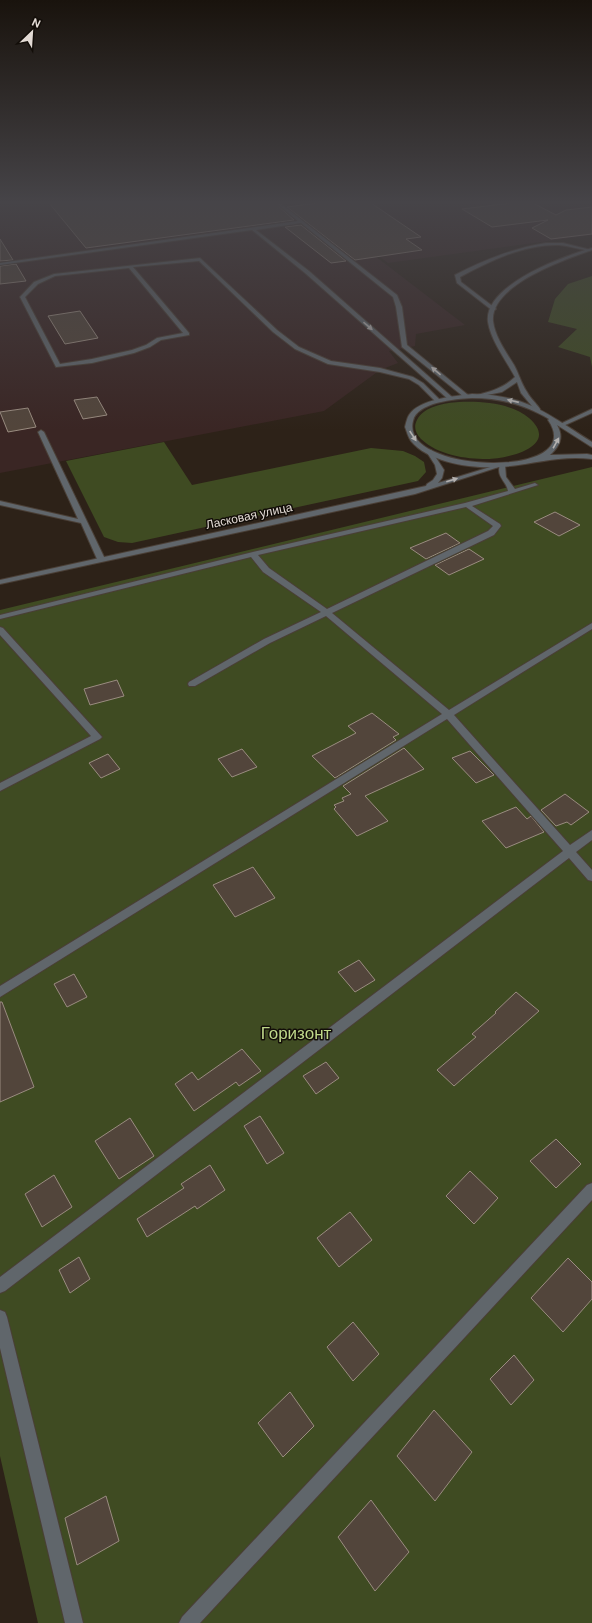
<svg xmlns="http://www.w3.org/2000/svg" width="592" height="1623" font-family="'DM Sans',sans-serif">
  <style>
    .industrial { fill: #3a2624 }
    .green { fill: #3f4b22 }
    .building { fill: #52453b; stroke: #9a8c80 }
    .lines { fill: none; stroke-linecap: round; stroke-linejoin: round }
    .service-casing { stroke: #4a3f36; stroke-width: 2 }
    .minor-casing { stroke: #4a3f36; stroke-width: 2 }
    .tertiary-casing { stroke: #4a3f36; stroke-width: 2 }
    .service { fill: #60666b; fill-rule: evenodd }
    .minor { fill: #60666b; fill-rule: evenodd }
    .tertiary { fill: #60666b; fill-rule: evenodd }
    .oneway { fill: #b4b1af }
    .labels { text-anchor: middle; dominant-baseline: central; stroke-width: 3; stroke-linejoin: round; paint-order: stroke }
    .far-street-label { font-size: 12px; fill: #e2dad4; stroke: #120d08 }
    .near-park-label { font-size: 17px; fill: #bfd88a; stroke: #120d08 }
  </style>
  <rect width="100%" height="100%" fill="#2d2218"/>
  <path class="industrial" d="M 0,203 L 306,203 L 465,325 L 416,334 L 415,346 L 389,351 L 398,363 L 380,370 L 324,411 L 0,473 Z
    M 308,203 L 592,203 L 592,235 L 388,263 Z"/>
  <path class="green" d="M 592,276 L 592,367 L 590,357 L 558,347 L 577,329 L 548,322 L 555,299 L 568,284 Z
    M 459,402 C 482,401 511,403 529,418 C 561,446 508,459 487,459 C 465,459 438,455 421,439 C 416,434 413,427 417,420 C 424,406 445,403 459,402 Z
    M 164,442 L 192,485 L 371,448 L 403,451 L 415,456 L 424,462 L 426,472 L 418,481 L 132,543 L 118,542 L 104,537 L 66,461 Z
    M 592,467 L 592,1623 L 38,1623 L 0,1456 L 0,610 Z"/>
  <path class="building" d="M 49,203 L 275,203 L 294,220 L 86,248 Z
    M 317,203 L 371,203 L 421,237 L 406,239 L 422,250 L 355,260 L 287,207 Z
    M 511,203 L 533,203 L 556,215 L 566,210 L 592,207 L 592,234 L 551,239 L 532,228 L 548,220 L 492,227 L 462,209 Z
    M 301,225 L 346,261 L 331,263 L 285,227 Z
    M 0,239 L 13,260 L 0,261 Z
    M 16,264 L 26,281 L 0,284 L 0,266 Z
    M 80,311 L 98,338 L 65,344 L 48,316 Z
    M 97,397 L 107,415 L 83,419 L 74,400 Z
    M 28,408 L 36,427 L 8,432 L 0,412 Z
    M 555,512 L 580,525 L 559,536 L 534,522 Z
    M 446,533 L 460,543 L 426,559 L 410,548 Z
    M 469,549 L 484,559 L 449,575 L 435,565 Z
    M 117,680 L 124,696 L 90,705 L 84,689 Z
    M 372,713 L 399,734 L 393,737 L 396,740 L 335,778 L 312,756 L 356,733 L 348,726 Z
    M 404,748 L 424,769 L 365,796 L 388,821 L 357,836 L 334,809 L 336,807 L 334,805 L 344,801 L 342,798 L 351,794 L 343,786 Z
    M 242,749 L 257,767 L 232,777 L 218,759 Z
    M 470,751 L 494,775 L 476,783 L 452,758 Z
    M 108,754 L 120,769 L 101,778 L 89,763 Z
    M 565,794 L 589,812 L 571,825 L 567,822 L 556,826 L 541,810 Z
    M 516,807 L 527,819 L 531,816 L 544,832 L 506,848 L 482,821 Z
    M 253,867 L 275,898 L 235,917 L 213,885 Z
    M 359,960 L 375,980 L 355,992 L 338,972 Z
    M 74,974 L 87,997 L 67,1007 L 54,984 Z
    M 516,992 L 539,1011 L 454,1086 L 437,1070 L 476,1037 L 472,1034 L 496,1013 L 495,1012 Z
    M 0,1002 L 2,1002 L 34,1087 L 0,1102 Z
    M 242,1049 L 261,1071 L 239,1086 L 236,1082 L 194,1111 L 175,1084 L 192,1072 L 198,1080 Z
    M 326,1062 L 339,1078 L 316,1094 L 303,1076 Z
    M 260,1116 L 284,1153 L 267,1164 L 244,1126 Z
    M 130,1118 L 154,1156 L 119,1179 L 95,1141 Z
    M 556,1139 L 581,1164 L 556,1188 L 530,1161 Z
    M 210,1165 L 225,1190 L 197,1209 L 195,1206 L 147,1237 L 137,1219 L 184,1188 L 181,1184 Z
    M 470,1171 L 498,1198 L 474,1224 L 446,1196 Z
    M 54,1175 L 72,1207 L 42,1227 L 25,1194 Z
    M 350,1212 L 372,1240 L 339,1267 L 317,1238 Z
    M 79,1257 L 90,1279 L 70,1293 L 59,1270 Z
    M 568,1258 L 592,1282 L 592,1299 L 563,1332 L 531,1298 Z
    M 353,1322 L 379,1354 L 353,1381 L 327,1347 Z
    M 514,1355 L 534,1380 L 511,1405 L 490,1379 Z
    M 290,1392 L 314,1426 L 283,1457 L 258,1423 Z
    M 434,1410 L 472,1452 L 435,1501 L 397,1456 Z
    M 106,1496 L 119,1541 L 77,1565 L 65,1518 Z
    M 371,1500 L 409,1552 L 375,1591 L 338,1537 Z"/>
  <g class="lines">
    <defs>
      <path id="service" d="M 276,203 L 280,203 L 397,295 L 402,307 L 407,345 L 468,395 L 468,397 L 464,397 L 402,347 L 396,307 L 393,297 L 301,223 L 256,230 L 309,271 L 452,397 L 452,399 L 448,399 L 305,273 L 252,230 L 0,265 L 0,263 L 298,221 Z
        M 546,243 L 563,243 L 591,250 L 589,251 C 579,249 569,246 559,245 C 524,244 490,261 460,277 L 461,282 L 495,308 L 496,309 L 493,311 L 457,283 L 455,275 C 484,260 514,248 546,243 Z
        M 200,258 L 277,330 L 299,347 L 331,361 L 380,368 L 413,377 L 423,383 L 441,401 L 436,402 L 419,385 L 409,379 L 380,372 L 328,364 L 295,349 L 273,332 L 199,261 L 133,267 L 189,333 L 189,335 L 161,340 L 150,347 L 134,353 L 92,363 L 56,367 L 20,297 L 34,282 L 54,274 ZM 129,268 L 183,333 L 157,338 L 146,345 L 132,350 L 92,359 L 60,364 L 25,297 L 38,284 L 55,276 Z
        M 592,409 L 592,413 L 563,426 L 558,425 Z
        M 41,430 L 44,432 L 105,559 L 104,561 L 98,561 L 97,559 L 81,523 L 0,505 L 0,501 L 78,519 L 38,432 Z
        M 500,464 L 505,465 L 506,477 L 515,489 L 535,483 L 538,485 L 472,506 L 500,524 L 501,526 L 494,535 L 332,613 L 449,710 L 592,623 L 592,629 L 454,715 L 570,845 L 592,830 L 592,840 L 576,852 L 592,870 L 592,881 L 588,880 L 569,858 L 5,1291 L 0,1293 L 0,1277 L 563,851 L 447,719 L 0,997 L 0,986 L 442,714 L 326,616 L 270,643 L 195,686 L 189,686 L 188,684 L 189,682 L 264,639 L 321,612 L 263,572 L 251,557 L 0,619 L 0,615 L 253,552 L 465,503 L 508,491 C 506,480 496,478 500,464 ZM 466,507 L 493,526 L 488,531 L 327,609 L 269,568 L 258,555 Z
        M 0,627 L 3,628 L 102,737 L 100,739 L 0,791 L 0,783 L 91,736 L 0,635 Z
        M 592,1183 L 592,1200 L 200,1623 L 179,1623 L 182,1617 L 587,1185 Z
        M 0,1310 L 5,1312 L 7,1317 L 83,1623 L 65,1623 L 0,1348 Z"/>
      <path id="minor" d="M 592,248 L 592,250 C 566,259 490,285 493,321 C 495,337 506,352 514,365 C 519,374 521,383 527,392 C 530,398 536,403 540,409 L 540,411 L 536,411 L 521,393 L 517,382 L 502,392 L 477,397 L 477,395 C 492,391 503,388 515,377 C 506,360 491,341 488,322 C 483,285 564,256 592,248 Z
        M 427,450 L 431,450 L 444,470 L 442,478 L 438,483 L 500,464 L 505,465 L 415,494 L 0,584 L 0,580 L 426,486 L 427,484 L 433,480 L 437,474 L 435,465 L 426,451 Z"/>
      <path id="tertiary" d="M 472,394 C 528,395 547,414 592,442 L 592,447 L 590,446 L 557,425 C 564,437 560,446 550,455 L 587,454 L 592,455 L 592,459 C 557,455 533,465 500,467 C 474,469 429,463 411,441 C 408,437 407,432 405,427 C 406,423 407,418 409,415 C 419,399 455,396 472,394 ZM 472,398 C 500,398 524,404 549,419 L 548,420 C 590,480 399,474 413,421 C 417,402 455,399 472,398 Z"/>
    </defs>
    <use href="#service" class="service-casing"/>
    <use href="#minor" class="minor-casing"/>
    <use href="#tertiary" class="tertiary-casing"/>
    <use href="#service" class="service"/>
    <use href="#minor" class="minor"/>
    <use href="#tertiary" class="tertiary"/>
  </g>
  <defs><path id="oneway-solid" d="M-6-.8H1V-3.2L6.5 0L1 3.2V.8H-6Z"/></defs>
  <g class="oneway">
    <use href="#oneway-solid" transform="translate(368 326) rotate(41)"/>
    <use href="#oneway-solid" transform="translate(436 371) rotate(-140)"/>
    <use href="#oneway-solid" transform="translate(513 401) rotate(-167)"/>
    <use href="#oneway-solid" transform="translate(413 436) rotate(57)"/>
    <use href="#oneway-solid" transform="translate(556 443) rotate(-61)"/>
    <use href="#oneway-solid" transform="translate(452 480) rotate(-17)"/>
  </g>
  <linearGradient id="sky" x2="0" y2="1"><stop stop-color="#19130d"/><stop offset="0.47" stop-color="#464448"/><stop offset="1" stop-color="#464448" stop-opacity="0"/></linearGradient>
  <rect width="592" height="430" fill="url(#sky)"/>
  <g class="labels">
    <g class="far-street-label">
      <text transform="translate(249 516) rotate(-12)">Ласковая улица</text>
    </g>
    <g class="near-park-label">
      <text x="296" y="1033">Горизонт</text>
    </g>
  </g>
  <g transform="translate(32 32) rotate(25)" stroke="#120d08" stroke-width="3" paint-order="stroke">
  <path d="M0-3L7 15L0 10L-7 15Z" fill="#e2dad4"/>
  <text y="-6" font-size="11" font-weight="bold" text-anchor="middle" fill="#e2dad4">N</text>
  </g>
</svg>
